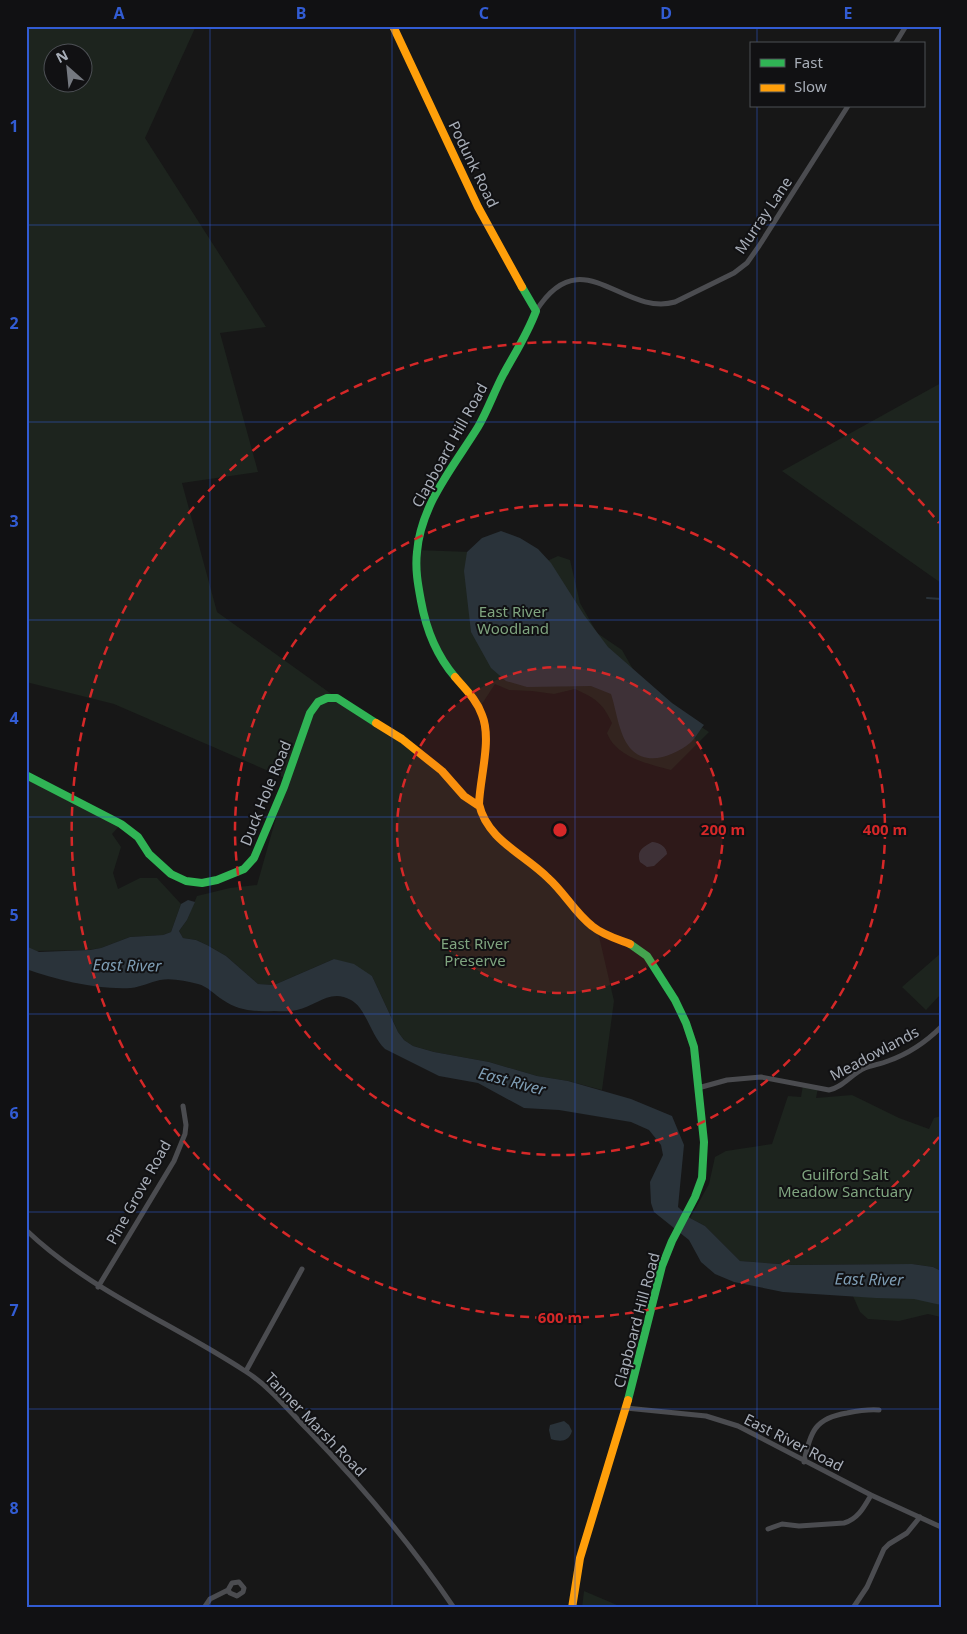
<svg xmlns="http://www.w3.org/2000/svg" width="967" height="1634" font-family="'Noto Sans',sans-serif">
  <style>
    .green { fill: #1d241e; fill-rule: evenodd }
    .water { fill: #2a333a }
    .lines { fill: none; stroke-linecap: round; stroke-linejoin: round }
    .stream { stroke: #2a333a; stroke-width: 2 }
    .street { stroke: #4b4c50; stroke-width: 5 }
    .fast { stroke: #30b455; stroke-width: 8 }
    .slow { stroke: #ff9f0a; stroke-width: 8 }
    .grid { fill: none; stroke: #325cd3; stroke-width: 1; stroke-opacity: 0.55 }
    .ring { fill: none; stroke: #d62828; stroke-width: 2.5; stroke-dasharray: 9 6 }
    .labels { text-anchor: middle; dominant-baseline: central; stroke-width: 4; stroke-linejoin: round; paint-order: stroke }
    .street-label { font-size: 15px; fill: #a8aeb8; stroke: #111113 }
    .park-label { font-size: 15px; fill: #7fa47f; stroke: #111113 }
    .water-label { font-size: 16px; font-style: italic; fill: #7e9db4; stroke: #111113 }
    .centre { fill: #d62828; stroke: #111113; stroke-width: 2.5 }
    .ring-label { font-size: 15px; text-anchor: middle; font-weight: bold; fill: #d62828; stroke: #111113; stroke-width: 4; stroke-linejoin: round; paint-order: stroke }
    .neatline { fill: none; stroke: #325cd3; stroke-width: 2 }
    .grid-label { font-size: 16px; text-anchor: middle; font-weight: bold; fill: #325cd3 }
  </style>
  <rect width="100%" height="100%" fill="#171717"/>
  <path class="green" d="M 26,26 L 196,26 L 145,138 L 266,327 L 220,333 L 258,472 L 182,483 L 217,612 L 337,698 L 402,739 L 479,806 L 489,829 L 548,877 L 598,932 L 614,1001 L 602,1090 L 568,1081 L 537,1076 L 489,1062 L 434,1052 L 413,1046 L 404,1040 L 398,1032 L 372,976 L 334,959 L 274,985 L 258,984 L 226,956 L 207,945 L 196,940 L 183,938 L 179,931 L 187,920 L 197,896 L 230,888 L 257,885 L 287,779 L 114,704 L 26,682 ZM 52,52 L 82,52 L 82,82 L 52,82 Z
    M 941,383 L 941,583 L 782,471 Z
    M 417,550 L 522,554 L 547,561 L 558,556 L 570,560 L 580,603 L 597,633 L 622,650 L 634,671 L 665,703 L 709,732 L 671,770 C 648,764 616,757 607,733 L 612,723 C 602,702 596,699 575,689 L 554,694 L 532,691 L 509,690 L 495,684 L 480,707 L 442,653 L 423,611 Z
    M 26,775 L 121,824 L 112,834 L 121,847 L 113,873 L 118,889 L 140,878 L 157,878 L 181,904 L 171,932 L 163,935 L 130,937 L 101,948 L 88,950 L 36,951 L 26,946 Z
    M 941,953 L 941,994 L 926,1010 L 902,987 Z
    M 803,1085 L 818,1088 L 816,1098 L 852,1095 L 899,1118 L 929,1129 L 934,1118 L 941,1116 L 941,1271 L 933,1267 L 912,1264 L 792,1265 L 740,1261 L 705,1226 L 690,1218 L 709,1184 L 715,1157 L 726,1151 L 772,1144 L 788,1096 L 801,1097 Z
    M 853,1296 C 882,1299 914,1294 941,1305 L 941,1317 L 928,1314 L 899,1321 L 868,1319 L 860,1312 Z
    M 584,1591 L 624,1608 L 582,1608 Z"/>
  <path class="water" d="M 501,531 L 520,538 L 538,549 L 551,563 L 584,615 L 608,647 L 672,703 L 704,725 C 699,731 695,739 690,743 C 675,755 649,766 633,751 C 619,738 617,712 611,694 L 591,686 L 527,687 L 506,681 L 491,668 L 471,632 L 464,571 L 467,552 L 482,538 Z
    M 652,842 C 659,842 667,847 667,854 L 654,866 L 647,867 L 640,862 C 636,851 643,847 652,842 Z
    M 188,900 L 195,902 L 187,920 L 179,931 L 183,938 L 196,940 L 207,945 L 226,956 L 258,984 L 274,985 L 334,959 L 354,964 L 372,976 L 398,1032 L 404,1040 L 413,1046 L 434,1052 L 489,1062 L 537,1076 L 568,1081 L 631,1099 L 672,1116 L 684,1145 L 678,1207 L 690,1218 L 705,1226 L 740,1261 L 792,1265 L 912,1264 L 933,1267 L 941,1271 L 941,1305 L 914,1299 L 876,1298 L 783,1292 L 734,1282 L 715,1274 L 701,1262 L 689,1240 L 654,1212 L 651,1203 L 650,1182 L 663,1155 L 661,1145 L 649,1130 L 631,1122 L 559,1110 L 524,1108 L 478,1083 L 439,1076 L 385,1049 C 371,1036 366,1008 351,1000 C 330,988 316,1006 297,1010 C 290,1012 281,1011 274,1011 C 256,1012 239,1011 223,1000 C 215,995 207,986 198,984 C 186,981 172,978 160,980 C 150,982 141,987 131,988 C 98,990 57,980 26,969 L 26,946 L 39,952 L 90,950 L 101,948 L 130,937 L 163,935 L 171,932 L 181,904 Z
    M 564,1421 L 569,1425 L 572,1431 C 569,1442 560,1442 551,1439 L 549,1430 L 550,1425 Z"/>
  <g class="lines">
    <path class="stream" d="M 927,598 L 941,599"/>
    <path class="street" d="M 895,44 L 906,26
      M 536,311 C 582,238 622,317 675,302 L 734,273 L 747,263 L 759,246 L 848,106
      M 698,1088 L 727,1080 L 761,1077 L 829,1090 C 844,1087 851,1074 865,1068 C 873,1065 881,1064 888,1061 C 908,1054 926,1042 941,1027
      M 26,1230 C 90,1291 172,1323 245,1371 C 269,1386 288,1410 308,1430 C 361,1485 411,1544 454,1608
      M 98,1287 L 174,1161 L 185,1134 L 186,1125 L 183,1106
      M 246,1371 L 302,1269
      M 626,1408 L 706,1416 L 738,1426 L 871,1495 L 941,1527
      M 804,1462 C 810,1432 815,1418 847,1413 C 857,1411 868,1409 879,1410
      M 768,1529 L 782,1524 L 799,1526 L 844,1523 C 858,1519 864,1507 871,1495
      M 204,1608 L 210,1599 L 228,1590 L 232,1583 L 239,1582 L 244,1588 L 243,1592 L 237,1596 L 230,1593 L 228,1590
      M 853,1608 L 867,1587 L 884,1549 L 889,1544 L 907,1533 L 920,1517"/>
    <path class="fast" d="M 455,677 C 437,656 426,629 421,601 C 418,585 415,569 417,552 C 421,504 454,466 478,427 C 488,410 494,392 503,375 C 515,353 527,335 536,311 L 522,287
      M 26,775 L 121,824 L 138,837 L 149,854 L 171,874 L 186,881 L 202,883 L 217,880 L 244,869 L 254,858 L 284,787 L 310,713 L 318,702 L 327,698 L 337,698 L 376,723
      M 628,1400 L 662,1266 L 672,1241 L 695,1197 L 702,1178 L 704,1142 L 694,1047 L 686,1023 L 675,1000 L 647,956 L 630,944"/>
    <path class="slow" d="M 393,26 L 478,207 L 522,287
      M 455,677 C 465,689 477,700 482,715 C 492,739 480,777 479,804 C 487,840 524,854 548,878 C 564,892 575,913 592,926 C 603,935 617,939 630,944
      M 376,723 L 402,739 L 442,771 L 464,796 L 479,806
      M 572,1608 L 580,1558 L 628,1400"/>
  </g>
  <path class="grid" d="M 210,26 L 210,1608M 392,26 L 392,1608M 575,26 L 575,1608M 757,26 L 757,44M 757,106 L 757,1608M 26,225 L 941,225M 26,422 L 941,422M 26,620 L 941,620M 26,817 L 941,817M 26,1014 L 941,1014M 26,1212 L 941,1212M 26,1409 L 941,1409"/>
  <circle cx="560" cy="830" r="163" fill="#d62828" fill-opacity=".12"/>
  <g class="ring">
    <circle cx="560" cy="830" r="163"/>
    <circle cx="560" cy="830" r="325"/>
    <path d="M939 1137A488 488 0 1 1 939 523"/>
  </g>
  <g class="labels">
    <g class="street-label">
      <text transform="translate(474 164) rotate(64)">Podunk Road</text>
      <text transform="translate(763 215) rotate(-56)">Murray Lane</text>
      <text transform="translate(449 445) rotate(-61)">Clapboard Hill Road</text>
      <text transform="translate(265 793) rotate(-68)">Duck Hole Road</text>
      <text transform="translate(874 1053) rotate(-28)">Meadowlands</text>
      <text transform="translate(138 1192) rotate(-61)">Pine Grove Road</text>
      <text transform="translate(636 1320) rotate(-75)">Clapboard Hill Road</text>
      <text transform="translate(316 1424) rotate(46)">Tanner Marsh Road</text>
      <text transform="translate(794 1442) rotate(27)">East River Road</text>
    </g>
    <g class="park-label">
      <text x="513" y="611">East River<tspan x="513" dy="17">Woodland</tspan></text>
      <text x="475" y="943">East River<tspan x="475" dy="17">Preserve</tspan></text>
      <text x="845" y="1174">Guilford Salt<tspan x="845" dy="17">Meadow Sanctuary</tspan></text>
    </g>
    <g class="water-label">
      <text transform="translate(127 965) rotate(1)">East River</text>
      <text transform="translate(512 1081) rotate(15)">East River</text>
      <text transform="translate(869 1279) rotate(1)">East River</text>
    </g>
  </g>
  <circle cx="560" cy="830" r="8" class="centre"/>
  <g class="ring-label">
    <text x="723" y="835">200 m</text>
    <text x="885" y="835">400 m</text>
    <text x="560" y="1323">600 m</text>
  </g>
  <rect width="967" height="1634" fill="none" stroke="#111113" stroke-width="55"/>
  <rect x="750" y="42" width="175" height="65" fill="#111113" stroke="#4d5055"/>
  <rect x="760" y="59" width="25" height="8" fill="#30b455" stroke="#4d5055"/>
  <text x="794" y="68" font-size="15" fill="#a8aeb8">Fast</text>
  <rect x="760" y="84" width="25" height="8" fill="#ff9f0a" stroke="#4d5055"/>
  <text x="794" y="92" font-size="15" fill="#a8aeb8">Slow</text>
  <g transform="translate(68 68) rotate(333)"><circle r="24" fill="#111113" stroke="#4d5055"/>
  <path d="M0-4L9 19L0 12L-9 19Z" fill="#757980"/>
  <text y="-8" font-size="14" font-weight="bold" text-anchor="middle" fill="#a8aeb8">N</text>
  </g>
  <rect x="28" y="28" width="912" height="1578" class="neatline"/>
  <g class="grid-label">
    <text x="119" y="19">A</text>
    <text x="301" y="19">B</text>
    <text x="484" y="19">C</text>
    <text x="666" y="19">D</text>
    <text x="848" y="19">E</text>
    <text x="14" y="132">1</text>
    <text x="14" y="329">2</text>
    <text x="14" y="527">3</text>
    <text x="14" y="724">4</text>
    <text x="14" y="921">5</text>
    <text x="14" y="1119">6</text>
    <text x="14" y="1316">7</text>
    <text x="14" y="1514">8</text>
  </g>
</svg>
